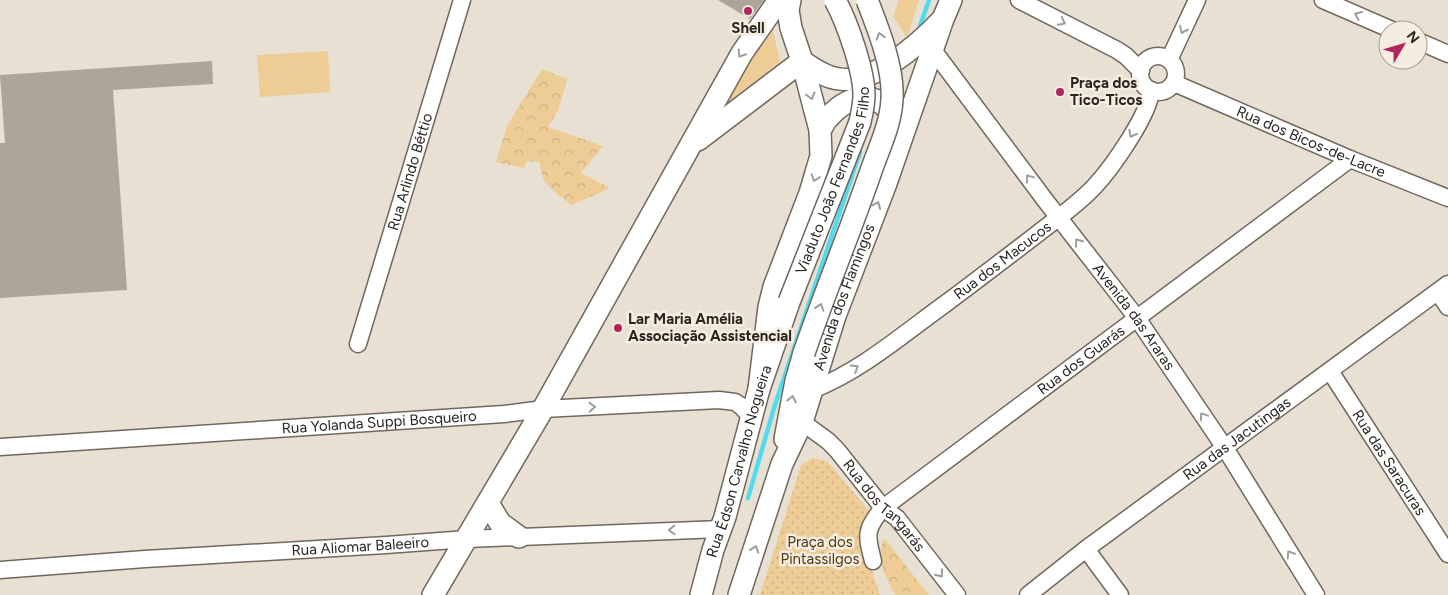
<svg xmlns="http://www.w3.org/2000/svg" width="1448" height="595" font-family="Figtree,sans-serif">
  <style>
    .grass { fill: #eecc96 }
    .forest { fill: url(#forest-crowns) }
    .park { fill: url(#park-dots) }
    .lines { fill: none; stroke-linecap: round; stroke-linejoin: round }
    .stream { stroke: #52dbed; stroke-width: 4.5 }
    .building { fill: #ada599 }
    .minor-casing { stroke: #70685d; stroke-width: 19 }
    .major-casing { stroke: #70685d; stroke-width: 24 }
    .minor { stroke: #fff; stroke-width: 16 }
    .major { stroke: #fff; stroke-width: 21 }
    .major-bridge-casing { stroke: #70685d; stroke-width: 24; stroke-linecap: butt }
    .major-bridge { stroke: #fff; stroke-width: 21 }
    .oneway { stroke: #9f9d9b }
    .poi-dot { fill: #b2245d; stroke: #f6ede1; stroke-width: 2 }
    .labels { text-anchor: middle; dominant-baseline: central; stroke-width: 5; stroke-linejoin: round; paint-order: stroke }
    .poi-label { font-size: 15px; font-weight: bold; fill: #292521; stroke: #f6ede1; text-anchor: start }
    .street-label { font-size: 15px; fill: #292521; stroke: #f6ede1 }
    .park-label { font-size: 15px; fill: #4d3914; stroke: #f6ede1 }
  </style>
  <defs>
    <pattern id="forest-crowns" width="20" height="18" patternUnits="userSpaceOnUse" patternTransform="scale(1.25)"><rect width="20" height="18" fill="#eecc96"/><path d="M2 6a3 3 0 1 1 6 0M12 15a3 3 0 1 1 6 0" fill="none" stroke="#ccaf81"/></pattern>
    <pattern id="park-dots" width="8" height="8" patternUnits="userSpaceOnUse" patternTransform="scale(1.25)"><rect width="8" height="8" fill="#eecc96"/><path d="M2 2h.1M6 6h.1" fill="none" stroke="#ccaf81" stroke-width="1.8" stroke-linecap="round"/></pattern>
  </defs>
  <rect width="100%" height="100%" fill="#e9e0d4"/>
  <path class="grass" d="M 899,0 L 919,0 L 907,38 L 893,16 Z
    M 771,22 L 780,62 L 712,114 Z
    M 328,51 L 330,92 L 260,97 L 257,55 Z"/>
  <path class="forest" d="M 542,69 L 567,79 L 558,111 L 548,127 L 603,146 L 581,173 L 610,188 L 572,205 L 558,195 L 544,181 L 539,162 L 527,161 L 524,168 L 496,162 L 507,126 Z
    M 884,538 L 929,595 L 895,595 L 885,575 L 879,555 Z"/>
  <path class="park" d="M 813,458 L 827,461 L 870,512 L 865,550 L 880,595 L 760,595 L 801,465 Z"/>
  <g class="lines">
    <path class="stream" d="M 920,26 L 929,0
      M 748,498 L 774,408 L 860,152"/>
  </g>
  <path class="building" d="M 718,0 L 764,0 L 750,19 Z
    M 212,61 L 213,84 L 113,90 L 127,290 L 0,298 L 0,143 L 5,143 L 0,75 Z"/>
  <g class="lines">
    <defs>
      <g id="minor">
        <path d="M 1019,0 L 1117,50 L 1126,56 L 1141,71"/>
        <path d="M 1323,0 L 1392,30"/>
        <path d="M 1418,41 L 1448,54"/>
        <path id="s1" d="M 933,50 L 1045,200 L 1137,318 L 1225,448 L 1316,595"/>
        <circle cx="1158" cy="74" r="18"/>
        <path d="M 1169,60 L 1197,0"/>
        <path id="s2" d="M 1174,83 L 1350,159 L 1448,198"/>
        <path d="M 1438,292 L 1448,307"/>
        <path id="s3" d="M 358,344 L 462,0"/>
        <path id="s4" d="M 1330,371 L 1448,554"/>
        <path id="s5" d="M 812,390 C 861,371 902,335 945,304 C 976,281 1006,258 1036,235 C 1055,220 1077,205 1094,187 C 1111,169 1150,114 1151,90"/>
        <path id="s6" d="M 802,422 L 828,441 L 837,450 L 883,508 L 897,518 L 957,595"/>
        <path id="s7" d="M 0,447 L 504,414 L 543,409 L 719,400 L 735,402 L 741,406 L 751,417"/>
        <path d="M 1086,549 L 1120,595"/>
        <path id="s8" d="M 873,561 C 866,535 865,529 883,508 L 1350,159"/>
        <path id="s9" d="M 0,570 L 145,559 L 386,545 L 467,539 L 721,529"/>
        <path id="s10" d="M 1028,595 L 1086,549 L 1448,284"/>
      </g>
      <g id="major">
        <path d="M 802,61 C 813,69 826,78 840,79 C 874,84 919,44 941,21"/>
        <path d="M 820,130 C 823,126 825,120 829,117 C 852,90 886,90 896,127"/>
        <path d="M 698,140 L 802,61"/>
        <path d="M 759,389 L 769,307 L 774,287 L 810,193 L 821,156 L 820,130 L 802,61 L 791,28 L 788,10 L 790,0"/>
        <path d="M 785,439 L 796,381 L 804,353"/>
        <path d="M 488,503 L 500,523 L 519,537"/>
        <path d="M 433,595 L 543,409 L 742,53 L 779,0"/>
        <path id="s11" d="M 701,595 L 713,550 L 725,517 L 759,389 L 789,302"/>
        <path id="s12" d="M 739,595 L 782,464 L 802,422 L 835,316 L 885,186 L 943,19 L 951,0"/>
      </g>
    </defs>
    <use href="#minor" class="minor-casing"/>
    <use href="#major" class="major-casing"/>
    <use href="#minor" class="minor"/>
    <use href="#major" class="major"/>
    <defs>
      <g id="major-bridge">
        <path id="s13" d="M 789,302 L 860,122 C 862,113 864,104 864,95 C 864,70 847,22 835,0"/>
        <path d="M 804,353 C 825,292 850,232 871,171 C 879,148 891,124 892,99 C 894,68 878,28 867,0"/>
      </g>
    </defs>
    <use href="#major-bridge" class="major-bridge-casing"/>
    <use href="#major-bridge" class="major-bridge"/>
  </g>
  <defs><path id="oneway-chevron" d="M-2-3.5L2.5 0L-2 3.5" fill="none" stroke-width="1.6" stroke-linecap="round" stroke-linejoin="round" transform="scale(1.25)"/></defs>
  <g class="oneway">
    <use href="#oneway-chevron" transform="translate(1358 15) rotate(-156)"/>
    <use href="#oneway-chevron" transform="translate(1062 22) rotate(27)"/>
    <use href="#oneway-chevron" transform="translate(1183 30) rotate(114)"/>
    <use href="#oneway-chevron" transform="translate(880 36) rotate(-107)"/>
    <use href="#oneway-chevron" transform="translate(741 54) rotate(122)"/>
    <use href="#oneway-chevron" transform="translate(811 96) rotate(75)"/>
    <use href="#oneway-chevron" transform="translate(1132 134) rotate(119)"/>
    <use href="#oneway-chevron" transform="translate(815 178) rotate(108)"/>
    <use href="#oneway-chevron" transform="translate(1029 178) rotate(-127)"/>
    <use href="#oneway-chevron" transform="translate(877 205) rotate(-68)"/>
    <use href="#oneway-chevron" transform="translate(1078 242) rotate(-128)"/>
    <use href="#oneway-chevron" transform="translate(820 307) rotate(-71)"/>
    <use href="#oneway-chevron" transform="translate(855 368) rotate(-32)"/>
    <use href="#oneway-chevron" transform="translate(792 399) rotate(-79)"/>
    <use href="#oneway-chevron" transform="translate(592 407) rotate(-3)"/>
    <use href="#oneway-chevron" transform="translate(1203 416) rotate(-124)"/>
    <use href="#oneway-chevron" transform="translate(672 530) rotate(178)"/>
    <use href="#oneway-chevron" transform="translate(755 549) rotate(-71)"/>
    <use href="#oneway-chevron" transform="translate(1290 554) rotate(-122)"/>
    <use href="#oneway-chevron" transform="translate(940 574) rotate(52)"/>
  </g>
  <g class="poi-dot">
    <circle cx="748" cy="11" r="5"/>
    <circle cx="1060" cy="92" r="5"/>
    <circle cx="618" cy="328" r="5"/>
  </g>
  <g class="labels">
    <g class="poi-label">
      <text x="748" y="28" text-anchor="middle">Shell</text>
      <text x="1070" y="83">Praça dos<tspan x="1070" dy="17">Tico-Ticos</tspan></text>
      <text x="628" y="319">Lar Maria Amélia<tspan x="628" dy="17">Associação Assistencial</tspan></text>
    </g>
    <g class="street-label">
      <text stroke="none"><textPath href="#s2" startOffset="149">Rua dos Bicos-de-Lacre</textPath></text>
      <text stroke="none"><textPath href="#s3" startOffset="180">Rua Arlindo Béttio</textPath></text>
      <text stroke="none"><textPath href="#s13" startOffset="130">Viaduto João Fernandes Filho</textPath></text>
      <text stroke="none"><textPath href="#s5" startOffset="231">Rua dos Macucos</textPath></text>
      <text stroke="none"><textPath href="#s12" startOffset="316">Avenida dos Flamingos</textPath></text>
      <text stroke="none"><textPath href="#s1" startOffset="334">Avenida das Araras</textPath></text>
      <text stroke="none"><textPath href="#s8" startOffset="305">Rua dos Guarás</textPath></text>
      <text stroke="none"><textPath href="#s7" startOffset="380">Rua Yolanda Suppi Bosqueiro</textPath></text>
      <text stroke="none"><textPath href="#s10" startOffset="261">Rua das Jacutingas</textPath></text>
      <text stroke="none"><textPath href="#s11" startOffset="139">Rua Édson Carvalho Nogueira</textPath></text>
      <text stroke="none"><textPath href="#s4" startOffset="109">Rua das Saracuras</textPath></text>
      <text stroke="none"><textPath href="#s6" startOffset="118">Rua dos Tangarás</textPath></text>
      <text stroke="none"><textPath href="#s9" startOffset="361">Rua Aliomar Baleeiro</textPath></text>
    </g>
    <g class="park-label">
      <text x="820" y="542">Praça dos<tspan x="820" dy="17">Pintassilgos</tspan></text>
    </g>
  </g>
  <g transform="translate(1403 45) rotate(52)"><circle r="24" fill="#f6ede1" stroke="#a49d94"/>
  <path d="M0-4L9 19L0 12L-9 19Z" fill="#b2245d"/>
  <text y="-8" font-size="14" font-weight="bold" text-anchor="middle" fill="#292521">N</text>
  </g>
</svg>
